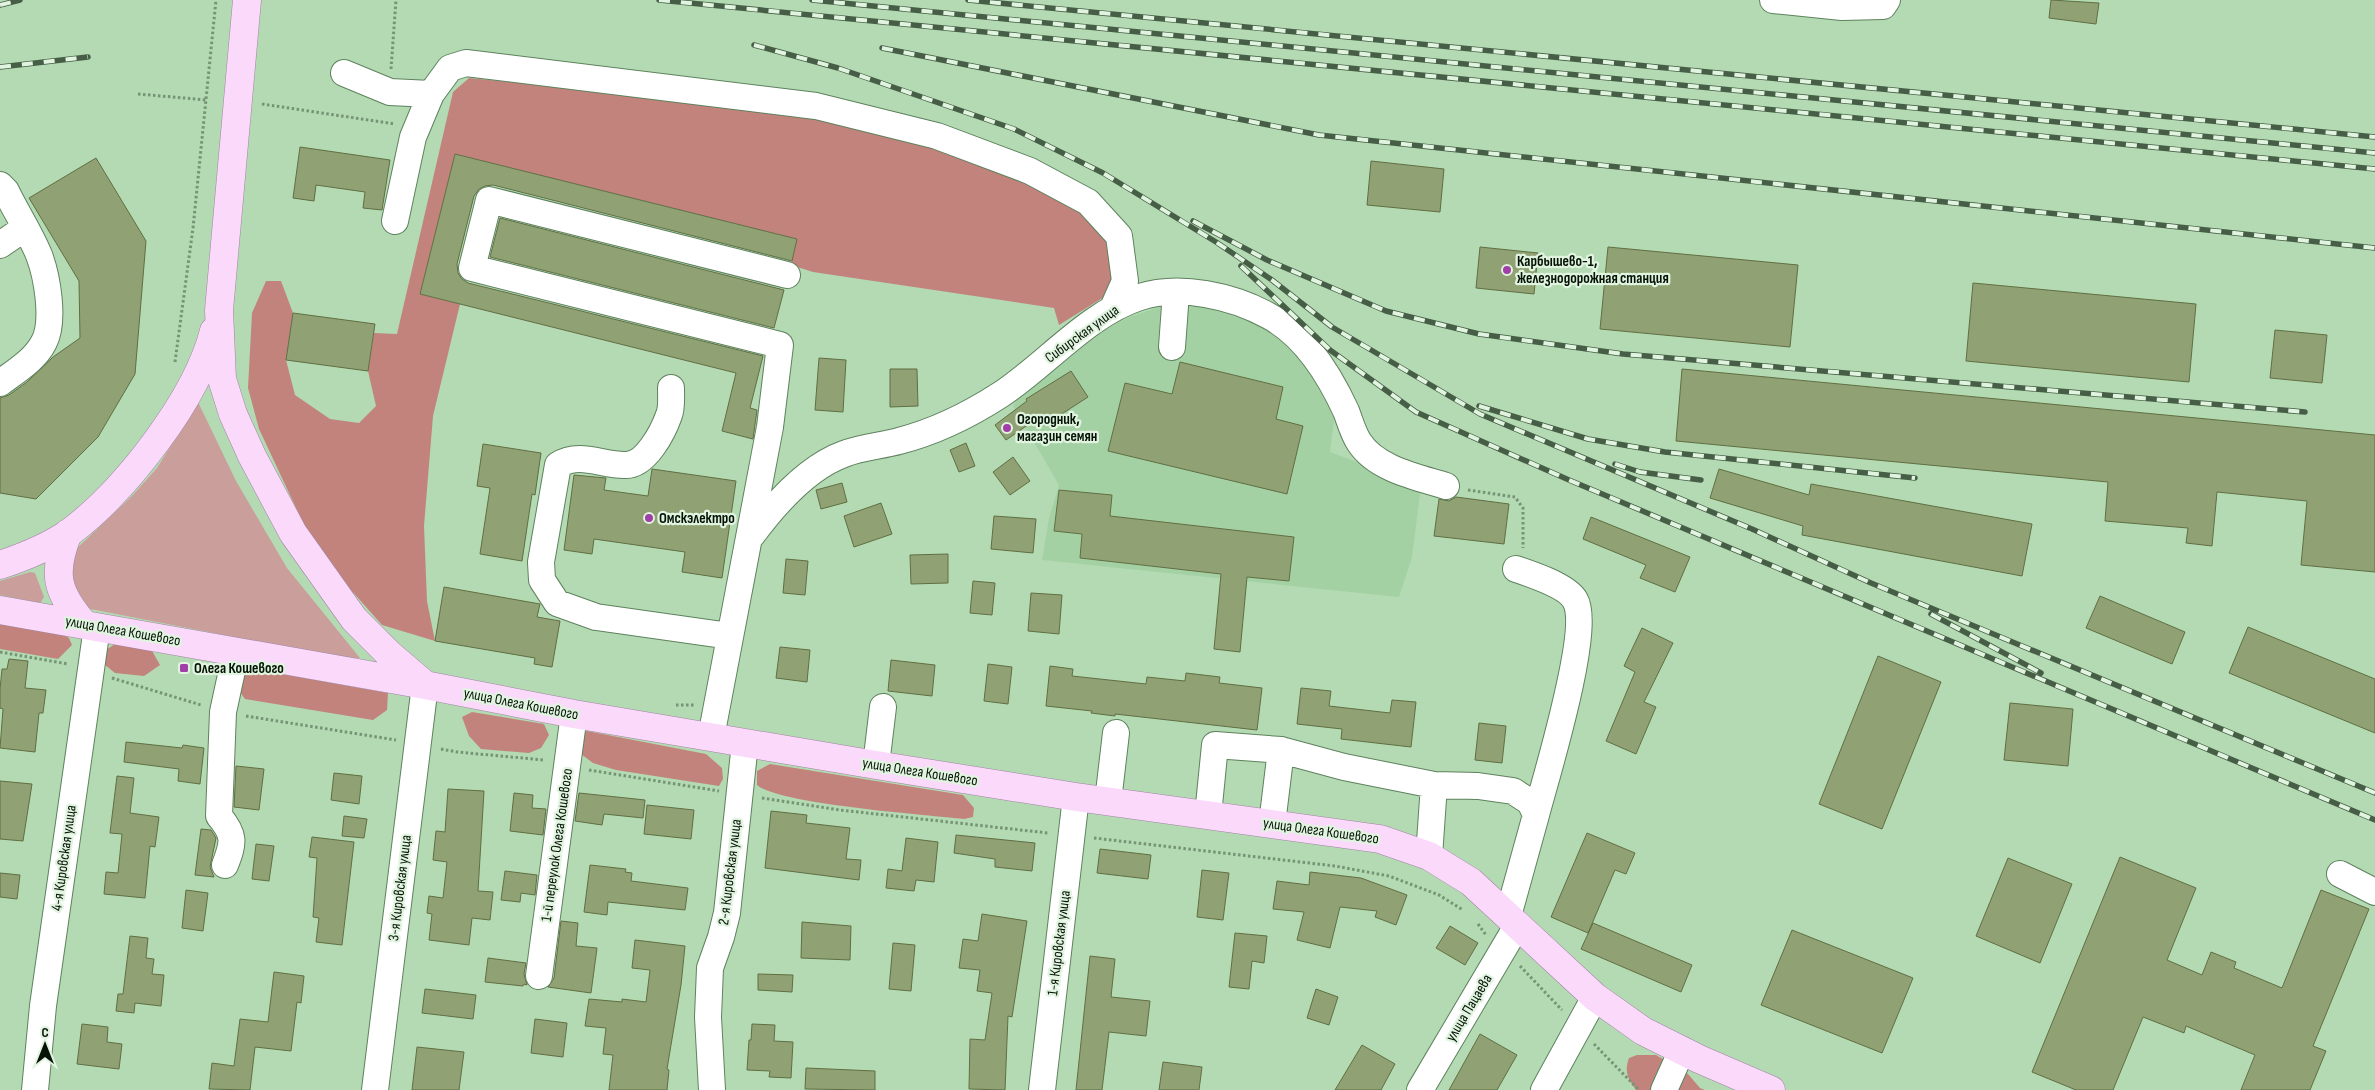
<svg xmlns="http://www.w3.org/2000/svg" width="2375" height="1090" font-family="'Sofia Sans Condensed',sans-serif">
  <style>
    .built { fill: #a4d1a4 }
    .green { fill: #ca9f9b }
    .forest { fill: #c3837d }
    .building { fill: #90a173; stroke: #606f43 }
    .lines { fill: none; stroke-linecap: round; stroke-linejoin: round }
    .minor-casing { stroke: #5e825e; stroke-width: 28 }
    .major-casing { stroke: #a283a4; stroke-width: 29 }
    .path { stroke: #759375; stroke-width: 3; stroke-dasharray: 2.5 2.5; stroke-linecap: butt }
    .minor { stroke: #fff; stroke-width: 26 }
    .major { stroke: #fad9fb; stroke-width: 28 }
    .rail-casing { stroke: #475e46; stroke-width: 5.5 }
    .rail { stroke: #e1f4e0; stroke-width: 4; stroke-dasharray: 11; stroke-linecap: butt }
    .poi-dot { fill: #9f3fa7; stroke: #e1f4e0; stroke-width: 2 }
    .labels { text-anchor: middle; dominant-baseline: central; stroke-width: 4.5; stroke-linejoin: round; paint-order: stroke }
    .poi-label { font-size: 15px; font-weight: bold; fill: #061306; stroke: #e1f4e0; text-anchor: start }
    .street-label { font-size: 15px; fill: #061306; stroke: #e1f4e0 }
  </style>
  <rect width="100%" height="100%" fill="#b3dab2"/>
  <path class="built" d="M 1162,306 L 1200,306 L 1256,323 L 1288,339 L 1329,398 L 1334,421 L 1330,452 L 1421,486 L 1412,557 L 1399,597 L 1042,560 L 1049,518 L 1059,485 L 1013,406 L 1023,389 L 1086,340 L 1127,318 Z"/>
  <path class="green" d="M 198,402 L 236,481 L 287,568 L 360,658 L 343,658 L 80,607 L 71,570 L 73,552 L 131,497 L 157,468 Z
    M 30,572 L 35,573 L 44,597 L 40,603 L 0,595 L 0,581 Z"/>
  <path class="forest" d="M 469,78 L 769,107 L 884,127 L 1028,173 L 1115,237 L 1119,271 L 1109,294 L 1059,325 L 1054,308 L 813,272 L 791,265 L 797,239 L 455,154 L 420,294 L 460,304 L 433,416 L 424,526 L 427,601 L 435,641 L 382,625 L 351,590 L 305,527 L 259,429 L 248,388 L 252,313 L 266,281 L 281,281 L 293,313 L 286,360 L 295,395 L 330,419 L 359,423 L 376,406 L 368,371 L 374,333 L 397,334 L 453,92 Z
    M 0,622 L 58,631 L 69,638 L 72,645 L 58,659 L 0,649 Z
    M 115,644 L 151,649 L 160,665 L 144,676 L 115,673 L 105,665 L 103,652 Z
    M 243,667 L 388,693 L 387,710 L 373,720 L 245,699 L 234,684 Z
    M 472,712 L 544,724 L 549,735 L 541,748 L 529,753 L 481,749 L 469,736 L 462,717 Z
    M 587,731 L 706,754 L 722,768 L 723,779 L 719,786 L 616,770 L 593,763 L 577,751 L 577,739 Z
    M 770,764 L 963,795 L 974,808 L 973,817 L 964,819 C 927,815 778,804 757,785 L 757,771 Z
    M 1637,1055 L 1656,1055 L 1688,1074 L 1700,1088 L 1705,1090 L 1636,1090 C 1628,1079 1624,1072 1629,1058 Z"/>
  <path class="building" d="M 2051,0 L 2099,3 L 2096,24 L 2049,18 Z
    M 300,147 L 390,160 L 382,210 L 363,208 L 365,192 L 316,185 L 314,201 L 293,198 Z
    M 455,154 L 797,239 L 792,261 L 493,185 L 485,186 L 479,189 L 474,196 L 457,264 L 458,273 L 462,279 L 468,283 L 763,356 L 750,408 L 757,410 L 753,439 L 722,431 L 736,373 L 420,294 Z
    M 96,158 L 146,241 L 135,374 L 98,437 L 36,499 L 0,493 L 0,398 L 9,395 L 27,382 L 53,357 L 80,338 L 79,281 L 29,198 Z
    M 1371,161 L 1444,169 L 1440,212 L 1367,205 Z
    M 500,218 L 784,290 L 774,328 L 490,257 Z
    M 1480,247 L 1538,253 L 1534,294 L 1476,288 Z
    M 1608,247 L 1798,265 L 1790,347 L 1600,329 Z
    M 1973,283 L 2196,304 L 2189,382 L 1966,361 Z
    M 293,313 L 375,324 L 368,371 L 286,360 Z
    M 2275,330 L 2327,335 L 2322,383 L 2270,378 Z
    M 819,358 L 846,360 L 843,412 L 815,410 Z
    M 1180,362 L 1283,387 L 1276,419 L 1303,426 L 1287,494 L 1108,451 L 1125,383 L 1172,394 Z
    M 890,369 L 917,369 L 918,406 L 890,407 Z
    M 1682,369 L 2375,435 L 2375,572 L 2301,565 L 2307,501 L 2217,492 L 2212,546 L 2186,543 L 2188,528 L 2105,521 L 2108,482 L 1676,441 Z
    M 1071,371 L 1088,397 L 1043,426 L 1038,418 L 1006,440 L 995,425 L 1027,401 L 1026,399 Z
    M 966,443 L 975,466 L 959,472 L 950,450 Z
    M 483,444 L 541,453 L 535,495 L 532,494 L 522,561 L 480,554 L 490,488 L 477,486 Z
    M 1013,457 L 1030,481 L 1010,495 L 993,472 Z
    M 652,469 L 736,481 L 722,578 L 682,572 L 685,552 L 594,539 L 592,554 L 564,550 L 574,475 L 606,478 L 604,490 L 648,496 Z
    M 1719,469 L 1809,495 L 1811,484 L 2032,524 L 2022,576 L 1802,535 L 1803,526 L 1710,498 Z
    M 842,483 L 847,502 L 821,509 L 816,490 Z
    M 1059,490 L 1112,495 L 1110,516 L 1294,537 L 1289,581 L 1247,577 L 1240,652 L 1214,649 L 1221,574 L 1080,558 L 1082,534 L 1054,531 Z
    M 1456,497 L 1509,504 L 1504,544 L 1434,536 L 1439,499 L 1449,501 Z
    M 881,503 L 892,534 L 854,547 L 844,516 Z
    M 994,516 L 1036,519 L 1033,553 L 991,549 Z
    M 1591,517 L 1690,557 L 1675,592 L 1640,578 L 1646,565 L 1583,539 Z
    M 948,554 L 948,583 L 911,584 L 910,555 Z
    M 786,559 L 808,561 L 805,595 L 783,593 Z
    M 973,581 L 995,583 L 992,615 L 970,613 Z
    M 444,587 L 540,604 L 537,617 L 560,621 L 552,667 L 534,664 L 535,658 L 435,641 Z
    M 1031,593 L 1062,595 L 1059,634 L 1028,631 Z
    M 2100,596 L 2185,632 L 2172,664 L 2086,628 Z
    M 2248,627 L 2375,679 L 2375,733 L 2229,673 Z
    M 1642,628 L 1673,643 L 1644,702 L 1656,707 L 1636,754 L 1606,741 L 1635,672 L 1624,666 Z
    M 780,647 L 810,650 L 807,682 L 776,678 Z
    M 1878,656 L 1941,682 L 1882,829 L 1819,804 Z
    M 9,659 L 28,661 L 25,688 L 46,690 L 43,713 L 39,713 L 35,752 L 0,748 L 3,709 L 0,708 L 0,689 L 2,669 L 7,669 Z
    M 891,660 L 935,665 L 932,696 L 888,691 Z
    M 988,664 L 1012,667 L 1008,704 L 984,701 Z
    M 1050,666 L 1073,669 L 1072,676 L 1146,684 L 1147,677 L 1185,681 L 1186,673 L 1220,677 L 1219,683 L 1262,688 L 1257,730 L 1115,714 L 1115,716 L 1091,713 L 1092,711 L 1046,706 Z
    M 1301,688 L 1331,691 L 1329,706 L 1390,713 L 1392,700 L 1416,702 L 1411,747 L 1341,739 L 1342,729 L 1297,724 Z
    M 2010,703 L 2073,709 L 2068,766 L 2004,760 Z
    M 1479,723 L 1506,726 L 1502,763 L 1475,760 Z
    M 126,742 L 182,748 L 183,745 L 204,748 L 200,784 L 178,781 L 179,769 L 124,762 Z
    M 236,766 L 264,769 L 259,810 L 234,807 Z
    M 334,773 L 362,776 L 359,804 L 331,800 Z
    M 117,776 L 134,778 L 130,813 L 159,817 L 155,847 L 150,846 L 145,898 L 104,894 L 106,872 L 118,873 L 122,834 L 110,833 Z
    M 0,781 L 32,784 L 23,841 L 0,839 Z
    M 448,789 L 484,791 L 478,891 L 493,892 L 490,920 L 472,918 L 469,945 L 429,940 L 432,914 L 427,913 L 429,896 L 443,898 L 447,862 L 433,860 L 436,831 L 445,832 Z
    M 514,793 L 533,795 L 532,808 L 546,809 L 543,835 L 510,831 Z
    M 579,793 L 645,800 L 643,818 L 604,814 L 602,825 L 575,821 Z
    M 647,805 L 694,810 L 691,839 L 644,834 Z
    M 771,811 L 807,815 L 806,823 L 850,828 L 846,859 L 861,860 L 859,880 L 765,868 Z
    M 344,816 L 367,819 L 364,838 L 342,836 Z
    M 201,829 L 211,830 L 216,838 L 210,867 L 214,877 L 195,875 Z
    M 1587,833 L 1635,853 L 1626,874 L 1615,870 L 1588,933 L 1551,917 Z
    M 956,835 L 1035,843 L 1032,871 L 995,867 L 995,859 L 954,853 Z
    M 312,837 L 354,842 L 342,945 L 316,942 L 319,918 L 313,917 L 317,858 L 309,857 Z
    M 906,838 L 938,842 L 934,882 L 916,880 L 914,891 L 886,888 L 888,869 L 902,871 Z
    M 256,844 L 274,846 L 269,881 L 252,879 Z
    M 1100,849 L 1151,855 L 1148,879 L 1097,873 Z
    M 2120,857 L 2196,888 L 2167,960 L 2202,975 L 2211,952 L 2236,962 L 2234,968 L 2282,988 L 2321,890 L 2369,909 L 2313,1046 L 2326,1051 L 2310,1090 L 2241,1090 L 2255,1055 L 2186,1026 L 2184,1033 L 2143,1017 L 2113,1090 L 2076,1090 L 2032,1072 Z
    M 2008,858 L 2072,884 L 2040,963 L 1976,936 Z
    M 590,865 L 626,869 L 625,872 L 632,873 L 631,881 L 688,888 L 685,910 L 608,902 L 607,915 L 584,912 Z
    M 1202,870 L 1229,873 L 1223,920 L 1197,917 Z
    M 505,871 L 537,875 L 535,895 L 521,893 L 520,902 L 501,900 Z
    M 1310,872 L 1361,878 L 1407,895 L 1396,925 L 1375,917 L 1377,911 L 1340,907 L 1330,948 L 1297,940 L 1304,912 L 1273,909 L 1277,881 L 1309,885 Z
    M 0,873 L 20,875 L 17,899 L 0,897 Z
    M 186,890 L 208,893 L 203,931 L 182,928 Z
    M 982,914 L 1027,921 L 1012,1017 L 1008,1016 L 1005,1090 L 969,1089 L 970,1039 L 985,1040 L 992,993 L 977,991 L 980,970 L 959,968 L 963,939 L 978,941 Z
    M 561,921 L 578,923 L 576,946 L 597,948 L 591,993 L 548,987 L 554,978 Z
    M 802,922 L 851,926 L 850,960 L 801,958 Z
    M 1593,923 L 1692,965 L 1681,992 L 1581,949 Z
    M 1450,926 L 1478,943 L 1465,965 L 1436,948 Z
    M 1792,930 L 1913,978 L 1882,1053 L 1761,1005 Z
    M 1235,933 L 1267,936 L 1264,963 L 1252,961 L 1249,989 L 1229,987 Z
    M 130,936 L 148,938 L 146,958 L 154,959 L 152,974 L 164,975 L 161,1006 L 135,1003 L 134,1013 L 116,1011 L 118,994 L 123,994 Z
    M 635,940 L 685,946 L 681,985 L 667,1069 L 669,1070 L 667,1090 L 609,1090 L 613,1055 L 603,1054 L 606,1028 L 585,1026 L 589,999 L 622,1002 L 622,999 L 646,1002 L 650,970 L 632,968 Z
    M 893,943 L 915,945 L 911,991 L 889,989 Z
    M 1090,956 L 1115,959 L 1111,997 L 1150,1001 L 1146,1036 L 1109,1032 L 1102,1090 L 1076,1090 Z
    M 488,958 L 526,963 L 524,974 L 527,985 L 524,984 L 523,986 L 485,982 Z
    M 274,972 L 304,976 L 301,1003 L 297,1002 L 291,1051 L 255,1047 L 250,1090 L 209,1089 L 212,1063 L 234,1066 L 240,1019 L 268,1022 Z
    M 758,974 L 793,975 L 792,992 L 758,990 Z
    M 425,989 L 476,995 L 473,1019 L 422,1013 Z
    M 1316,989 L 1338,997 L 1329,1025 L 1307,1018 Z
    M 535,1019 L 567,1023 L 563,1057 L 531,1053 Z
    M 82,1024 L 108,1027 L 107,1042 L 122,1044 L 119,1069 L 77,1064 Z
    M 752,1024 L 775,1025 L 774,1041 L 793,1042 L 791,1078 L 769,1077 L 770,1071 L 747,1070 L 749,1040 L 751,1040 Z
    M 1480,1034 L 1517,1055 L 1497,1090 L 1449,1090 Z
    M 1362,1045 L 1395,1064 L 1381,1090 L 1335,1090 Z
    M 417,1047 L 464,1052 L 459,1090 L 412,1090 Z
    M 1163,1062 L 1202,1067 L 1199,1090 L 1159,1090 Z
    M 806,1068 L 875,1071 L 875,1090 L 805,1089 Z"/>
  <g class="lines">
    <defs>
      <path id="minor" d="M 1773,0 L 1842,7 L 1883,6 L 1887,0
        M 344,73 L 390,92 L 431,94
        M 0,185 L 6,191 C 16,212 30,233 39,255 C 47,276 55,321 44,342 C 35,360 16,371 0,383
        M 395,221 L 413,137 L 431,94 L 450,68 L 466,63 L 816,106 L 937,136 L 1030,171 L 1088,202 L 1119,236 L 1125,281 L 1113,308
        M 0,245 L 16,234 L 26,230
        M 1172,347 L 1176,292
        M 671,388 C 671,397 672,408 669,415 C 663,432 646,465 626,465 C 603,466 580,451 558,465 L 541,562 L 542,580 L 557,603 L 596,617 L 730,636
        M 752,535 C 775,504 808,467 844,454 C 861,447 881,446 899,441 C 934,432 969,415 1000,395 C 1046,365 1087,314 1140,297 C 1180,284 1233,296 1269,316 C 1305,335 1329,374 1346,411 C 1350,421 1353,433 1359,442 C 1376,469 1417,477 1446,486
        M 1516,569 C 1531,574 1567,586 1575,600 C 1592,629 1546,777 1536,815
        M 711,737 L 770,427 L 780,345 L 472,268 L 489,200 L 787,275
        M 876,765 L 883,707
        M 1108,801 L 1116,733
        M 1208,815 L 1215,745 L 1281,750 L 1344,767 L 1434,785 L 1478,786 L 1513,791 L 1530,802 L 1536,815 L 1508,916
        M 1272,824 L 1281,750
        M 1429,856 L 1434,785
        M 225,865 C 234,842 235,835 219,816 L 223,712 L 236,652
        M 2340,874 L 2375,892
        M 539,976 L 574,714
        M 35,1090 L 43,1006 L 97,627
        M 375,1090 L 425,685
        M 712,1090 L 708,1017 L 710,968 L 721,937 L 727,913 L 745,743
        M 1042,1090 L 1076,797
        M 1420,1090 L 1517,926
        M 1544,1090 L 1595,997
        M 1664,1090 L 1682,1050"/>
      <path id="major" d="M 247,0 L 219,310 L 222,379 L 233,414 L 252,456 L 293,533 L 354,619 L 389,654 L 424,684
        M 68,533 C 52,573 56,592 84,624
        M 0,565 C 24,557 49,547 69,533 C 125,491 197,399 214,331
        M 0,610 L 425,685 L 574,714 L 876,765 L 1076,797 L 1380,839 L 1429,856 L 1471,882 L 1595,997 L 1643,1031 L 1699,1059 L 1771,1090"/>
    </defs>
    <use href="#minor" class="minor-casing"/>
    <use href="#major" class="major-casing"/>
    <path class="path" d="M 391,69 L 396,0
      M 138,94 L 207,100
      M 262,104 L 395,124
      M 175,362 L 193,228 L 216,0
      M 1468,490 L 1515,497 L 1523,508 L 1523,548
      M 0,652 L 68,664
      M 112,678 L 201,705
      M 676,705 L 695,705
      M 246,716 L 396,740
      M 441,749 L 457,752 L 544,760
      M 589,770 L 719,791
      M 762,798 L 840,810 L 1048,833
      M 1094,838 L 1335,866 L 1389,876 L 1439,895 L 1463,910
      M 1478,924 L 1486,935
      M 1520,966 L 1562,1010
      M 1594,1044 L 1639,1090"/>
    <use href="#minor" class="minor"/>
    <use href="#major" class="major"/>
    <defs>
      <path id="rail" d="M 659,0 L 2375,169
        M 812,0 L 2375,153
        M 968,0 L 2375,137
        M 0,5 L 20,0
        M 754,45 L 838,68 L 1014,129 L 1103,173 L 1216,242 L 1272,280 L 1332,327 L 1480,414 L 1752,529 L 1871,583 L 2375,793
        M 882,48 L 1319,135 L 2375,248
        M 0,67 L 88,57
        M 1193,221 L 1267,260 L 1386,311 L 1479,334 L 1623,354 L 2305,412
        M 1241,266 L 1330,350 L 1416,412 L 1569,480 L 2375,820
        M 1479,406 L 1588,439 L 1665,452 L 1915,478
        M 1615,464 L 1640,472 L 1701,480
        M 1931,614 L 2041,673"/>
    </defs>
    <use href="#rail" class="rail-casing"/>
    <use href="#rail" class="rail"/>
  </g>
  <g class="poi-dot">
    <circle cx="1507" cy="270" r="5"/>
    <circle cx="1007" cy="428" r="5"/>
    <circle cx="649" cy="518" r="5"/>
    <rect x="179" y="663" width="10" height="10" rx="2.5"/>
  </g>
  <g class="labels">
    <g class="poi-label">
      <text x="1517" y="261">Карбышево-1,<tspan x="1517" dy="17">железнодорожная станция</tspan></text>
      <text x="1017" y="419">Огородник,<tspan x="1017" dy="17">магазин семян</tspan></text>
      <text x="659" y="518">Омскэлектро</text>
      <text x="194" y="668">Олега Кошевого</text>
    </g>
    <g class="street-label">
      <text transform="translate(1082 334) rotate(-36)">Сибирская улица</text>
      <text transform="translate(123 631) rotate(10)">улица Олега Кошевого</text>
      <text transform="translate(521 704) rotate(11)">улица Олега Кошевого</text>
      <text transform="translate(920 772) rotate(9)">улица Олега Кошевого</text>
      <text transform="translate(1321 831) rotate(8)">улица Олега Кошевого</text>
      <text transform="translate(557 845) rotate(-82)">1-й переулок Олега Кошевого</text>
      <text transform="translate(64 858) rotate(-82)">4-я Кировская улица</text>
      <text transform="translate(730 872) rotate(-83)">2-я Кировская улица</text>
      <text transform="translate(400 888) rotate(-83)">3-я Кировская улица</text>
      <text transform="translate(1059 943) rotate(-83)">1-я Кировская улица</text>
      <text transform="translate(1469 1008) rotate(-59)">улица Пацаева</text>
    </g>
  </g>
  <g transform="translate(45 1045)" stroke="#e1f4e0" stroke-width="4" paint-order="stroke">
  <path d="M0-4L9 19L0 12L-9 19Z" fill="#061306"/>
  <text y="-8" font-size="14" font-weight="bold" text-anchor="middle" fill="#061306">С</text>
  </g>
</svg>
